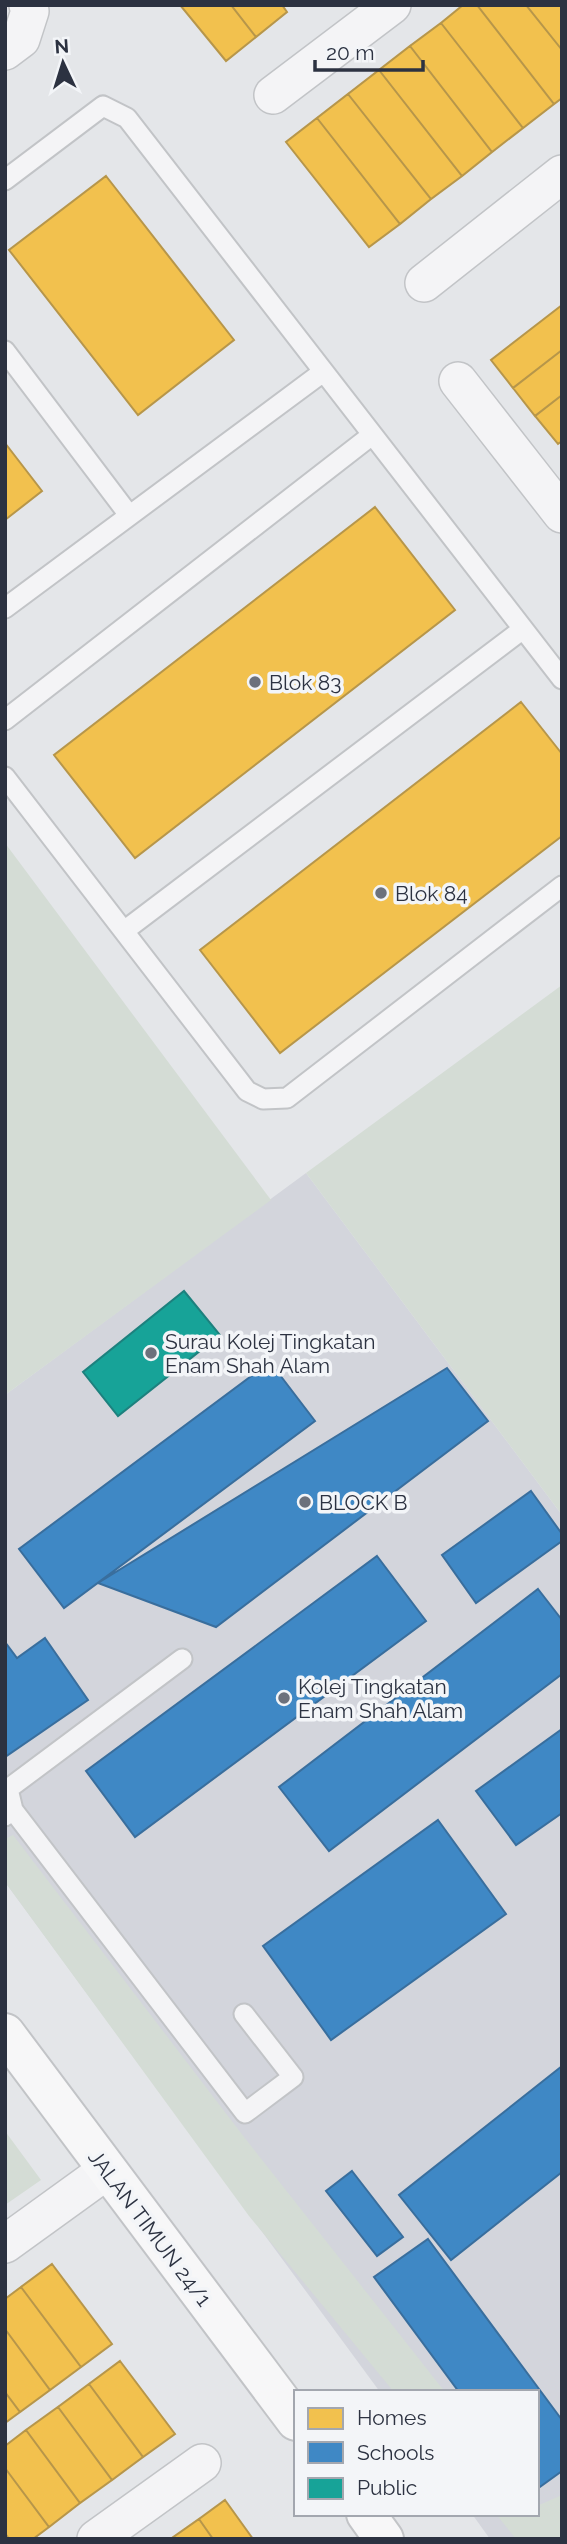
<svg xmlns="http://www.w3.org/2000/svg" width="567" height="2544" font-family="Raleway,sans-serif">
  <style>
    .built { fill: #d3d5dc }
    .green { fill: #d4dcd5 }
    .homes { fill: #f2c14e; stroke: #b7964a; stroke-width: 2 }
    .schools { fill: #3f88c5; stroke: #396e9d; stroke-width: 2 }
    .public { fill: #17a398; stroke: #1d817e; stroke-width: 2 }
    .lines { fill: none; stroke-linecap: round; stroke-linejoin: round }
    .lane-casing { stroke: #c2c4c7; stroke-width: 23 }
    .street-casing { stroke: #c2c4c7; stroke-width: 40 }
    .secondary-casing { stroke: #c2c4c7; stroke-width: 42 }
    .lane { stroke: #f4f4f6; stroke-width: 19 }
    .street { stroke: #f4f4f6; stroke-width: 37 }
    .secondary { stroke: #f7f7f8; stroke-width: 38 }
    .poi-dot { fill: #6c717c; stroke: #f3f5f8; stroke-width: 2.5 }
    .labels { text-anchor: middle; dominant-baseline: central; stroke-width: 7; stroke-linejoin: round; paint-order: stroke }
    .poi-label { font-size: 21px; fill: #2c3241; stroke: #f3f5f8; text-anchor: start }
    .street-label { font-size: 21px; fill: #2c3241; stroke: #f3f5f8 }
  </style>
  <rect width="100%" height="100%" fill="#e4e6e9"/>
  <path class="built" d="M 306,1173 L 562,1515 L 562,2539 L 490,2539 L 472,2514 L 537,2514 L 537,2392 L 380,2392 L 5,1882 L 5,1395 Z"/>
  <path class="green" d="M 5,843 L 271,1200 L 5,1395 Z
    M 562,985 L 562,1515 L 306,1173 Z
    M 13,1835 L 244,2137 L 445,2392 L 394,2392 L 249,2216 L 5,1882 L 5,1839 Z
    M 5,2131 L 41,2180 L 5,2205 Z
    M 562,2495 L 562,2539 L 516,2539 L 496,2514 L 537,2514 L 537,2506 Z"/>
  <path class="homes" d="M 180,5 L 231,5 L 256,37 L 226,61 Z
    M 231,5 L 282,5 L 287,12 L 256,37 Z
    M 463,5 L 477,5 L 554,104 L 523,128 L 441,23 Z
    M 477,5 L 526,5 L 562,50 L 562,98 L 554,104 Z
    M 526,5 L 562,5 L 562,50 Z
    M 441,23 L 523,128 L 492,152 L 410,46 Z
    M 410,46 L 492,152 L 462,176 L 379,70 Z
    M 379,70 L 462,176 L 431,199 L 348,94 Z
    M 348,94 L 431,199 L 400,224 L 317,118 Z
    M 317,118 L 400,224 L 369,247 L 286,142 Z
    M 106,176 L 234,340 L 138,415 L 9,250 Z
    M 562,305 L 562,350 L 513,388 L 491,360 Z
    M 562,350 L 562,395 L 535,416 L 513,388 Z
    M 562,395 L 562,441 L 558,444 L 535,416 Z
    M 5,443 L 42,491 L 5,520 Z
    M 375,507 L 455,610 L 135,858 L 54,755 Z
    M 521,702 L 562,754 L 562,836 L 280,1053 L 200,950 Z
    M 52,2264 L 112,2344 L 81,2367 L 21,2287 Z
    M 21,2287 L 81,2367 L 50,2390 L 5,2329 L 5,2299 Z
    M 5,2329 L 50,2390 L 20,2412 L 5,2392 Z
    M 120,2361 L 175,2434 L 143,2457 L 89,2384 Z
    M 89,2384 L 143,2457 L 112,2480 L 58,2407 Z
    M 5,2392 L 20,2412 L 5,2423 Z
    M 58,2407 L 112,2480 L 80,2503 L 26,2430 Z
    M 26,2430 L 80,2503 L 49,2527 L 5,2468 L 5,2446 Z
    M 5,2468 L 49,2527 L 33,2539 L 9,2539 L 5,2533 Z
    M 225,2500 L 253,2539 L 213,2539 L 199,2519 Z
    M 199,2519 L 213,2539 L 173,2539 L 172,2538 Z"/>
  <path class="schools" d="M 270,1362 L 315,1421 L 64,1608 L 19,1549 Z
    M 447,1368 L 488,1421 L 216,1627 L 98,1583 Z
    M 531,1491 L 562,1534 L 562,1541 L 476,1603 L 442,1555 Z
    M 377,1556 L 426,1621 L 135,1837 L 86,1771 Z
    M 538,1589 L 562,1620 L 562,1674 L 329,1851 L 279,1787 Z
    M 45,1638 L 88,1700 L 5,1757 L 5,1642 L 17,1658 Z
    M 562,1729 L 562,1813 L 516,1845 L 476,1791 Z
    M 438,1820 L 506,1914 L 331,2040 L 263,1946 Z
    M 562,2066 L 562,2172 L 451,2260 L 399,2195 Z
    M 352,2171 L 403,2237 L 377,2256 L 326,2191 Z
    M 428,2239 L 562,2420 L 562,2471 L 537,2489 L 537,2392 L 459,2392 L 374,2277 Z"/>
  <path class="public" d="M 184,1291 L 220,1335 L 118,1416 L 83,1372 Z"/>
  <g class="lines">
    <defs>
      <path id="lane" d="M 5,180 L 103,106 L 127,118 L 562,679
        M 5,351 L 129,515
        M 5,608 L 323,372
        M 5,720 L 372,435
        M 5,777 L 247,1091 L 263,1099 L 287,1098 L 562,886
        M 124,931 L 523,629
        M 13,1810 L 8,1789 L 182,1659
        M 5,1816 L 13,1810 L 245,2113 L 293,2077 L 244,2014"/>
      <path id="street" d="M 5,51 L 21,39 L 30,11 L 28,5
        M 273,95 L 392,5
        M 424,283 L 562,174
        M 458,381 L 562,514
        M 5,2244 L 106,2171
        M 96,2539 L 202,2463"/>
      <path id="secondary" d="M 5,2033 L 296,2421
        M 366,2514 L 384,2539"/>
    </defs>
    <use href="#lane" class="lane-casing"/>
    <use href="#street" class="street-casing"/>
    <use href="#secondary" class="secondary-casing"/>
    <use href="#lane" class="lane"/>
    <use href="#street" class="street"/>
    <use href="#secondary" class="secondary"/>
  </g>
  <g class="poi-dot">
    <circle cx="255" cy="682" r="7"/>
    <circle cx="381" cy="893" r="7"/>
    <circle cx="151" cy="1353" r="7"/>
    <circle cx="305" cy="1502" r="7"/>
    <circle cx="284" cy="1698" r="7"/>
  </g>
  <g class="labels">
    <g class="poi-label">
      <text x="269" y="682">Blok 83</text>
      <text x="395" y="893">Blok 84</text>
      <text x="165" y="1341">Surau Kolej Tingkatan<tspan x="165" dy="24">Enam Shah Alam</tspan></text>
      <text x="319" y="1502">BLOCK B</text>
      <text x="298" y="1686">Kolej Tingkatan<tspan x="298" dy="24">Enam Shah Alam</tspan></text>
    </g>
    <g class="street-label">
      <text transform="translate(150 2228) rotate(53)">JALAN TIMUN 24/1</text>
    </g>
  </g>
  <rect width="567" height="2544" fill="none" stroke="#2c3241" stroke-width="14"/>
  <rect x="294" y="2390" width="245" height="126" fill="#f3f5f8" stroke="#a3a7af" stroke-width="2"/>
  <rect x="308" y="2408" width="35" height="21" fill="#f2c14e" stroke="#a3a7af" stroke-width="2"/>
  <text x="357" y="2425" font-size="21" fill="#2c3241">Homes</text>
  <rect x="308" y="2442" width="35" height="21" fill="#3f88c5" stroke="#a3a7af" stroke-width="2"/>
  <text x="357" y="2460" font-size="21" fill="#2c3241">Schools</text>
  <rect x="308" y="2478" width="35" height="21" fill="#17a398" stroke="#a3a7af" stroke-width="2"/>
  <text x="357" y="2495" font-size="21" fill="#2c3241">Public</text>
  <g transform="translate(63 63) rotate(356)" stroke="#f3f5f8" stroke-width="5" paint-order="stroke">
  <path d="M0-5L12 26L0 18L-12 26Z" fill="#2c3241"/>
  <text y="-10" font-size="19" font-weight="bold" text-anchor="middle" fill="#2c3241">N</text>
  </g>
  <path d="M315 60v10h108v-10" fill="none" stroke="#2c3241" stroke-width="3.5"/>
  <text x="326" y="60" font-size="21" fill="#2c3241" stroke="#f3f5f8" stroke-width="5" paint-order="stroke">20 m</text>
</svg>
